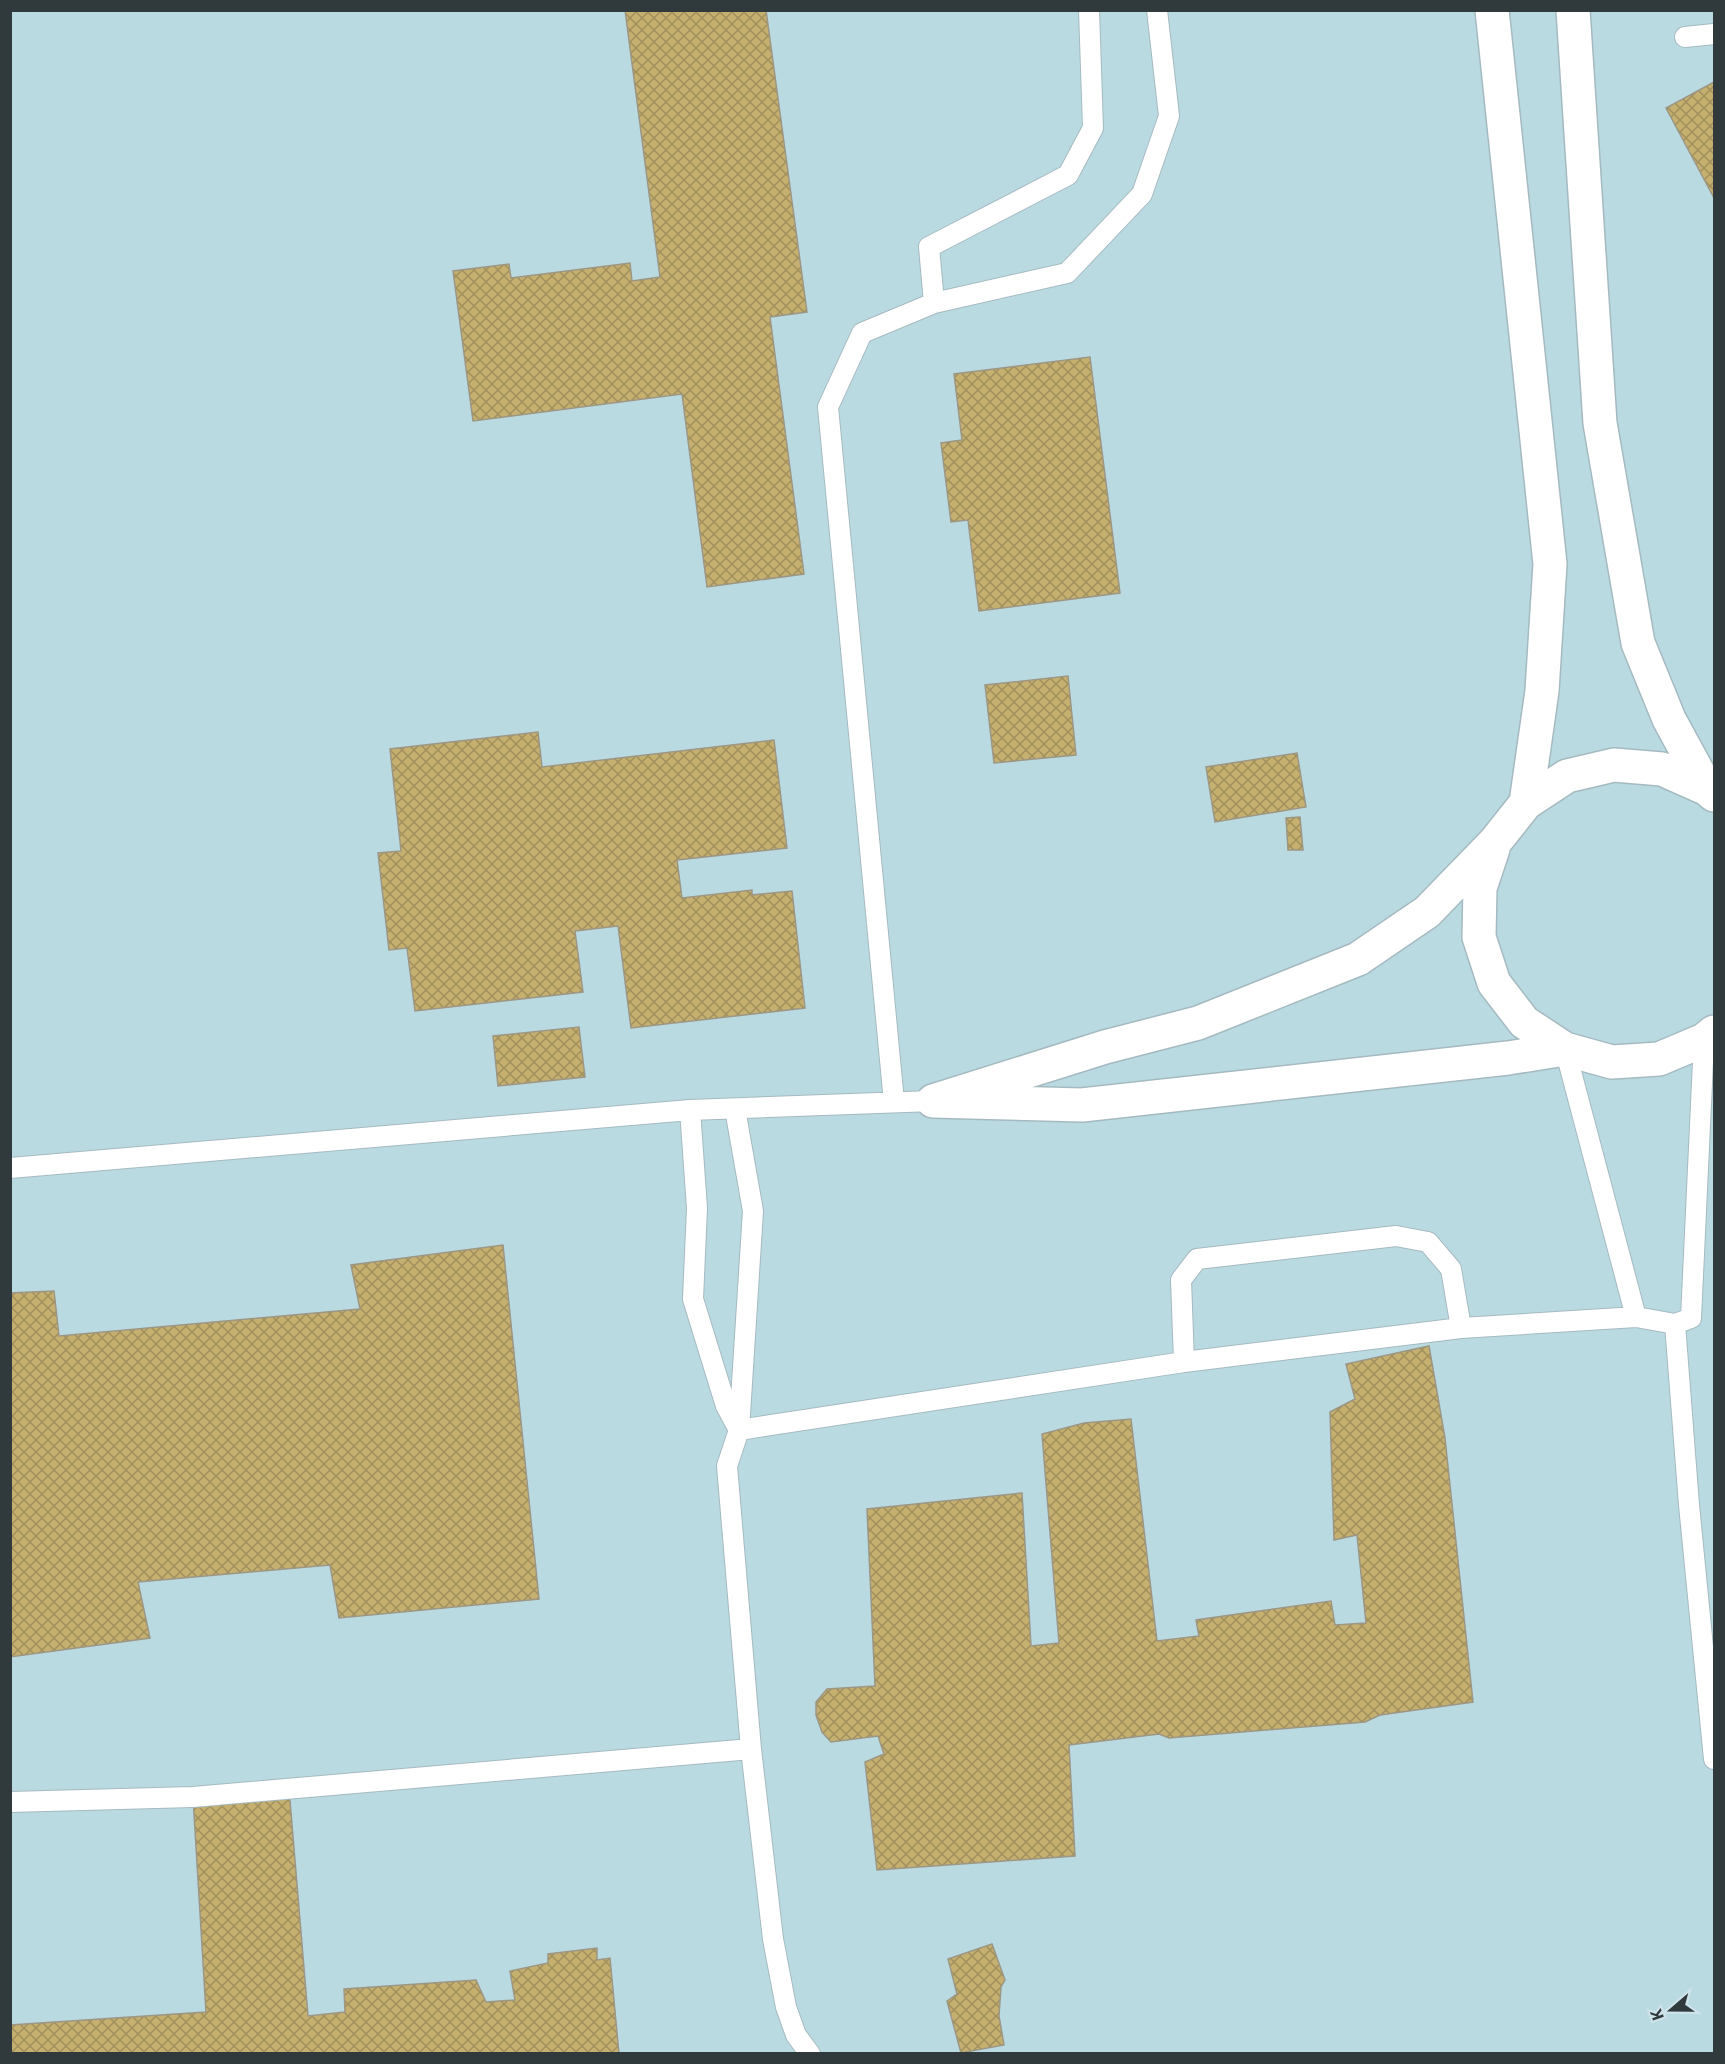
<svg xmlns="http://www.w3.org/2000/svg" width="1725" height="2064" font-family="'Open Sans',sans-serif">
  <style>
    .built { fill: #badae2 }
    .building { fill: url(#building-cross-hatch); stroke: #9c9685; stroke-width: 1.5 }
    .lines { fill: none; stroke-linecap: round; stroke-linejoin: round }
    .service-casing { stroke: #a5bac0; stroke-width: 22 }
    .tertiary-casing { stroke: #a5bac0; stroke-width: 36 }
    .service { stroke: #fff; stroke-width: 20 }
    .tertiary { stroke: #fff; stroke-width: 33 }
  </style>
  <defs>
    <pattern id="building-cross-hatch" width="8" height="8" patternUnits="userSpaceOnUse" patternTransform="scale(1.5)"><rect width="8" height="8" fill="#c6b06f"/><path d="M0 0l8 8M0 8l8-8" fill="none" stroke="#a1905c"/></pattern>
  </defs>
  <rect width="100%" height="100%" fill="#cde3e9"/>
  <path class="built" d="M 11,11 L 1714,11 L 1714,2053 L 11,2053 Z"/>
  <path class="building" d="M 625,10 L 766,10 L 807,312 L 770,317 L 804,574 L 707,587 L 682,394 L 473,421 L 453,271 L 509,264 L 511,278 L 630,263 L 632,281 L 660,277 Z
    M 1714,82 L 1714,198 L 1666,108 Z
    M 1090,357 L 1120,593 L 979,611 L 968,520 L 951,522 L 941,443 L 962,440 L 954,374 Z
    M 1068,676 L 1076,755 L 994,763 L 985,685 Z
    M 538,732 L 542,767 L 774,740 L 787,848 L 677,860 L 682,898 L 752,890 L 752,895 L 792,891 L 805,1008 L 631,1028 L 618,926 L 575,931 L 583,992 L 415,1011 L 407,948 L 389,950 L 378,853 L 401,851 L 390,749 Z
    M 1297,753 L 1306,807 L 1215,822 L 1206,767 Z
    M 1300,817 L 1303,850 L 1288,850 L 1286,818 Z
    M 579,1027 L 585,1077 L 498,1086 L 493,1036 Z
    M 503,1245 L 539,1599 L 339,1618 L 330,1565 L 138,1582 L 150,1638 L 10,1657 L 10,1293 L 54,1291 L 59,1336 L 360,1309 L 351,1265 Z
    M 1429,1346 L 1445,1438 L 1473,1702 L 1380,1715 L 1365,1722 L 1169,1738 L 1159,1734 L 1069,1745 L 1075,1856 L 877,1870 L 865,1762 L 884,1754 L 878,1736 L 831,1742 L 822,1732 L 816,1715 L 816,1702 L 827,1689 L 875,1686 L 867,1509 L 1022,1493 L 1031,1646 L 1059,1643 L 1042,1434 L 1084,1423 L 1131,1419 L 1157,1641 L 1199,1636 L 1196,1620 L 1331,1601 L 1335,1625 L 1366,1623 L 1357,1535 L 1334,1540 L 1330,1412 L 1355,1399 L 1346,1364 Z
    M 289,1789 L 308,2016 L 345,2012 L 344,1989 L 476,1980 L 486,2002 L 515,2000 L 510,1971 L 548,1963 L 548,1954 L 597,1948 L 597,1960 L 610,1958 L 619,2054 L 10,2054 L 10,2025 L 206,2012 L 193,1797 Z
    M 992,1944 L 1005,1980 L 1001,1987 L 999,2016 L 1004,2045 L 961,2053 L 947,2001 L 957,1994 L 948,1959 Z"/>
  <g class="lines">
    <defs>
      <path id="service" d="M 1685,37 L 1714,34
        M 934,303 L 929,247 L 1068,175 L 1093,128 L 1089,10
        M 1565,1049 L 1636,1317
        M 894,1102 L 828,407 L 862,333 L 934,303 L 1067,273 L 1142,194 L 1169,116 L 1157,10
        M 735,1109 L 753,1211 L 739,1430
        M 690,1110 L 697,1208 L 693,1299 L 726,1406 L 739,1430
        M 10,1168 L 690,1110 L 933,1101
        M 1675,1324 L 1689,1505 L 1714,1759
        M 1184,1362 L 1181,1280 L 1197,1259 L 1396,1236 L 1428,1242 L 1451,1269 L 1461,1328
        M 10,1802 L 193,1797 L 751,1749
        M 810,2054 L 796,2035 L 786,2007 L 773,1939 L 751,1749 L 727,1466 L 739,1430 L 1184,1362 L 1461,1328 L 1636,1317 L 1675,1324 L 1691,1318 L 1704,1040"/>
      <path id="tertiary" d="M 1492,10 L 1550,564 L 1542,691 L 1526,803
        M 1573,10 L 1600,423 L 1638,643 L 1669,719 L 1707,789
        M 1493,849 L 1480,888 L 1479,937 L 1494,983 L 1524,1022 L 1565,1049 L 1612,1062 L 1659,1059 L 1704,1040 L 1714,1032
        M 1565,1049 L 1508,1058 L 1082,1105 L 933,1101 L 1105,1047 L 1198,1023 L 1358,959 L 1427,912 L 1495,842 L 1526,803 L 1567,776 L 1614,765 L 1662,769 L 1707,789 L 1714,795"/>
    </defs>
    <use href="#service" class="service-casing"/>
    <use href="#tertiary" class="tertiary-casing"/>
    <use href="#service" class="service"/>
    <use href="#tertiary" class="tertiary"/>
  </g>
  <rect width="1725" height="2064" fill="none" stroke="#30393c" stroke-width="24"/>
  <g transform="translate(1671 2010) rotate(250)" stroke="#cde3e9" stroke-width="4.5" paint-order="stroke">
  <path d="M0-4.5L10 22L0 15L-10 22Z" fill="#30393c"/>
  <text y="-9" font-size="16" font-weight="bold" text-anchor="middle" fill="#30393c">K</text>
  </g>
</svg>
